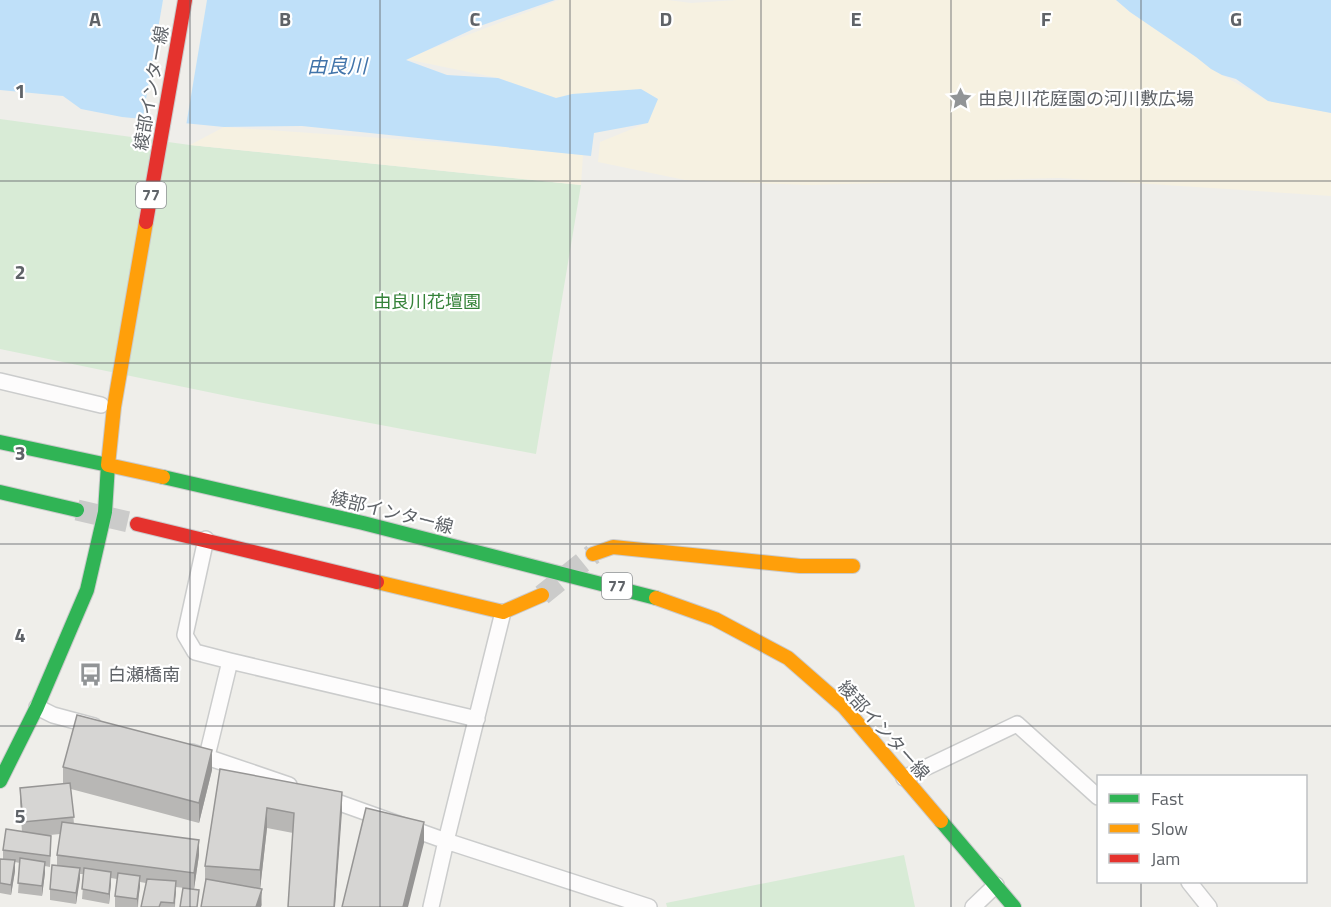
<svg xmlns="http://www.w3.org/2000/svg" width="1331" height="907" font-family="'Titillium Web','Noto Sans JP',sans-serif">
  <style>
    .green { fill: #d8ebd6 }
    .sand { fill: #f6f1e1 }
    .water { fill: #bfe0f9 }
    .pier { fill: #efeeea }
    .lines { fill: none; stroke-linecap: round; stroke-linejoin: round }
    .secondary-tunnel { stroke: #cbcbca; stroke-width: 21; stroke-dasharray: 21 10; stroke-linecap: butt }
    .street-casing { stroke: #cbcccc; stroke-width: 18 }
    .fast-casing { stroke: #cacacb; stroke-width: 16 }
    .slow-casing { stroke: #cacacb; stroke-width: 16 }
    .jam-casing { stroke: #cacacb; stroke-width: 16 }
    .street { stroke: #fdfcfc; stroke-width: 15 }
    .fast { stroke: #30b455; stroke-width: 14 }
    .slow { stroke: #ff9f0a; stroke-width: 14 }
    .jam { stroke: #e5322d; stroke-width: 14 }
    .wall { fill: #b8b7b5 }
    .shaded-wall { fill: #969594 }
    .building { fill: #d6d5d3; stroke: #969594; stroke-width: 1.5 }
    .grid { fill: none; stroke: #5f6368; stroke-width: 1.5; stroke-opacity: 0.55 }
    .labels { text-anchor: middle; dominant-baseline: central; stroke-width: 4.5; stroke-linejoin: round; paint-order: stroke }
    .shield { fill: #fff; stroke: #8f9295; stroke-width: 1.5 }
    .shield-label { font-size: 16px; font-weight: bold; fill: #5f6368 }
    .street-label { font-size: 18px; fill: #5f6368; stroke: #fff }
    .poi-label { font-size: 18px; fill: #5f6368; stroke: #fff; text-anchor: start }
    .park-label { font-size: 18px; fill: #348238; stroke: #fff }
    .water-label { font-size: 20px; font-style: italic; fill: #4174aa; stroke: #fff }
    .grid-label { font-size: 20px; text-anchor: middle; font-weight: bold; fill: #5f6368; stroke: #fff; stroke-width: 4.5; stroke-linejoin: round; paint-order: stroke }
  </style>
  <rect width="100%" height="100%" fill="#efeeea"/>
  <path class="green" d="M 0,119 L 190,145 L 581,185 L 536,454 L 237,398 L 0,349 Z
    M 904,855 L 915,907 L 667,907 L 666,903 Z"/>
  <path class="sand" d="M 559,0 L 668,0 L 691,3 L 737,0 L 1116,0 L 1130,12 L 1222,75 L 1268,101 L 1331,113 L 1331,196 L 1059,178 L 808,185 L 685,180 L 598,162 L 600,142 L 649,122 L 590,94 L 556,98 L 498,78 L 405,59 Z
    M 224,127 L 495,146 L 583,155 L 581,185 L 190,145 Z"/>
  <path class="water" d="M 0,0 L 555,0 L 480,26 L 406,60 L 447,75 L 498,78 L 556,98 L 572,94 L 641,89 L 658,99 L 648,123 L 594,133 L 591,156 L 302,126 L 224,127 L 122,117 L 81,109 L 63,96 L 0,90 Z
    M 1116,0 L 1331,0 L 1331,113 L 1268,101 L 1236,79 L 1222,75 L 1211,69 L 1196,57 L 1130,12 Z"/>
  <path class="pier" d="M 163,0 L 207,0 L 186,126 L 142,122 Z"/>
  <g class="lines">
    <path class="secondary-tunnel" d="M 77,510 L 137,524
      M 542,595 L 593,554"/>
    <defs>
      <path id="street" d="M 0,381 L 101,405
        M 206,539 L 185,635 L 195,652 L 230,661 L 477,719
        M 37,707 L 53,715 L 94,726
        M 192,752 L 289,785
        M 207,756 L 230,661
        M 904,778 L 1017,724 L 1098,797
        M 323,797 L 446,841 L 649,907
        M 1189,882 L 1209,907
        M 431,907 L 446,841 L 503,612
        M 973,907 L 996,885"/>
      <path id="fast" d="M 0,442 L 108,465 L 105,512 L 87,590 L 37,707 L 0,781
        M 163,477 L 363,523 L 656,598
        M 0,492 L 77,510
        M 941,821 L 1014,907"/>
      <path id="slow" d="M 146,222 L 114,407 L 108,465 L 163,477
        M 593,554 L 613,547 L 800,566 L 853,566
        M 377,582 L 503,612 L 542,595
        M 656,598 L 715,619 L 788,658 L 844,707 L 941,821"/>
      <path id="jam" d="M 146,222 L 185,0
        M 137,524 L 377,582"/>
    </defs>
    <use href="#street" class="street-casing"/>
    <use href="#fast" class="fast-casing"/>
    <use href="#slow" class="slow-casing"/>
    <use href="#jam" class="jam-casing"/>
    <use href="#street" class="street"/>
    <use href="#fast" class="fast"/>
    <use href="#slow" class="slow"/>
    <use href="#jam" class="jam"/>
  </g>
  <path class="wall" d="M 63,767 L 212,770 L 199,823 L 71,789 L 74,824 L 199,855 L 194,889 L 176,887 L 175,907 L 141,907 L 146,883 L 140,882 L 138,907 L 115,907 L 115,896 L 117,879 L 111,878 L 109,904 L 82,899 L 84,874 L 80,874 L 76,904 L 50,900 L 50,889 L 57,866 L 57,855 L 60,834 L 50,835 L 51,846 L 50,867 L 45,866 L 45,873 L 42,896 L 18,893 L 20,863 L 15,862 L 15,871 L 11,895 L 0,893 L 0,859 L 3,859 L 3,850 L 22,832 L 20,803 L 20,788 L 63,784 Z
    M 220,769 L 342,812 L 293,833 L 267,828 L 260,889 L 262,905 L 261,907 L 201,907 L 205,886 L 205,866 Z"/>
  <path class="shaded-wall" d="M 212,750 L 212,770 L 199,823 L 199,803 Z
    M 342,792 L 342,812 L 335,907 L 334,907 Z
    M 267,808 L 267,828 L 260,890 L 260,870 Z
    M 424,822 L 424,843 L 408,907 L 403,907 Z
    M 199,840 L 199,855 L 194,889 L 194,873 Z
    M 15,860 L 15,871 L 11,895 L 11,885 Z
    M 45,862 L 45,873 L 42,896 L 42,886 Z
    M 80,868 L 80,879 L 76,904 L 76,893 Z
    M 111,872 L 111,883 L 109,904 L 109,894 Z
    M 140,876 L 140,887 L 137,907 L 137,899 Z
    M 176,881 L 176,891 L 174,907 L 174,903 Z
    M 262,889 L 261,907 L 256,907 Z"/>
  <path class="building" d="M 77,715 L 212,750 L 199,803 L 63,767 Z
    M 220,769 L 342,792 L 334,907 L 288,907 L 294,813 L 267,808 L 260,870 L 205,866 Z
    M 70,783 L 74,817 L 23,822 L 20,788 Z
    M 366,808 L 424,822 L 403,907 L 342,907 Z
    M 62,822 L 199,840 L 194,873 L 57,855 Z
    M 6,829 L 51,836 L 50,856 L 3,850 Z
    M 20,858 L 45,862 L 42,886 L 18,883 Z
    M 0,859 L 15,860 L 11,885 L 0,883 Z
    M 52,865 L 80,868 L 76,893 L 50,889 Z
    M 84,868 L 111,872 L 109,894 L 82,889 Z
    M 118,873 L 140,876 L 137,899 L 115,896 Z
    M 147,879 L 176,881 L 174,903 L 161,902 L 159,907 L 141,907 Z
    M 206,879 L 262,889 L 256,907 L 201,907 Z
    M 183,888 L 199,890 L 197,907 L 180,907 Z"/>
  <path class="grid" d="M 190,0 L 190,907M 380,0 L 380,907M 570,0 L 570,907M 761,0 L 761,907M 951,0 L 951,907M 1141,0 L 1141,776M 0,181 L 1331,181M 0,363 L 1331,363M 0,544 L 1331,544M 0,726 L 1331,726M 1141,882 L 1141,907"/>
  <defs>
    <symbol id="sight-bare" viewBox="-9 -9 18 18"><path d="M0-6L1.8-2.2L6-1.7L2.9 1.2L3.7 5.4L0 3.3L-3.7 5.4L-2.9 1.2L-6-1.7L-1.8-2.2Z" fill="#919496" stroke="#fff" stroke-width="2.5" paint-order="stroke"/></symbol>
    <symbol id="bus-bare" viewBox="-9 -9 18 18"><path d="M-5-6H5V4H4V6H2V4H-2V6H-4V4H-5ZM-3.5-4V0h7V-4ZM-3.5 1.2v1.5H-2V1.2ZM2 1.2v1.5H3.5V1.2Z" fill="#919496" stroke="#fff" stroke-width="2.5" paint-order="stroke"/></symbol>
  </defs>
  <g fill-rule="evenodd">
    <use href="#sight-bare" x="944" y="82" width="33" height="33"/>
    <use href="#bus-bare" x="74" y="658" width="33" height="33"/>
  </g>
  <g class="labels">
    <g class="shield">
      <rect x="136" y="182" width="30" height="26" rx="4.5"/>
      <rect x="602" y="573" width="30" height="26" rx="4.5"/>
    </g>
    <g class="shield-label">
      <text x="151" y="195">77</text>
      <text x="617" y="586">77</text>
    </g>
    <g class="street-label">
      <text transform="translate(151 88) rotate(-80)">綾部インター線</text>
      <text transform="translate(392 512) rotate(14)">綾部インター線</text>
      <text transform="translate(884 730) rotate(48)">綾部インター線</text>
    </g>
    <g class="poi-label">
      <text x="978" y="98">由良川花庭園の河川敷広場</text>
      <text x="108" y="674">白瀬橋南</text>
    </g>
    <g class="park-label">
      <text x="427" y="301">由良川花壇園</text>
    </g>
    <g class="water-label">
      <text x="337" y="65">由良川</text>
    </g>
  </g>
  <g class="grid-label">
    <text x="95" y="26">A</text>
    <text x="285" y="26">B</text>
    <text x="475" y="26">C</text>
    <text x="666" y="26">D</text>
    <text x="856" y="26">E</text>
    <text x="1046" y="26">F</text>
    <text x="1236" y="26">G</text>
    <text x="20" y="98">1</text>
    <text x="20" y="279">2</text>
    <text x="20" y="460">3</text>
    <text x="20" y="642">4</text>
    <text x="20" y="823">5</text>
  </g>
  <rect x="1097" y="775" width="210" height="108" fill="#ffffff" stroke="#bfc1c3" stroke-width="1.5"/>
  <rect x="1109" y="794" width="30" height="9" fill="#30b455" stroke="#bfc1c3" stroke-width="1.5"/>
  <text x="1151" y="805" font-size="18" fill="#5f6368">Fast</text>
  <rect x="1109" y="824" width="30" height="9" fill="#ff9f0a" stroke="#bfc1c3" stroke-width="1.5"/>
  <text x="1151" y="835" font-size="18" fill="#5f6368">Slow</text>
  <rect x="1109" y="854" width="30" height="9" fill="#e5322d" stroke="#bfc1c3" stroke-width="1.5"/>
  <text x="1151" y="865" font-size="18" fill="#5f6368">Jam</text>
</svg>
